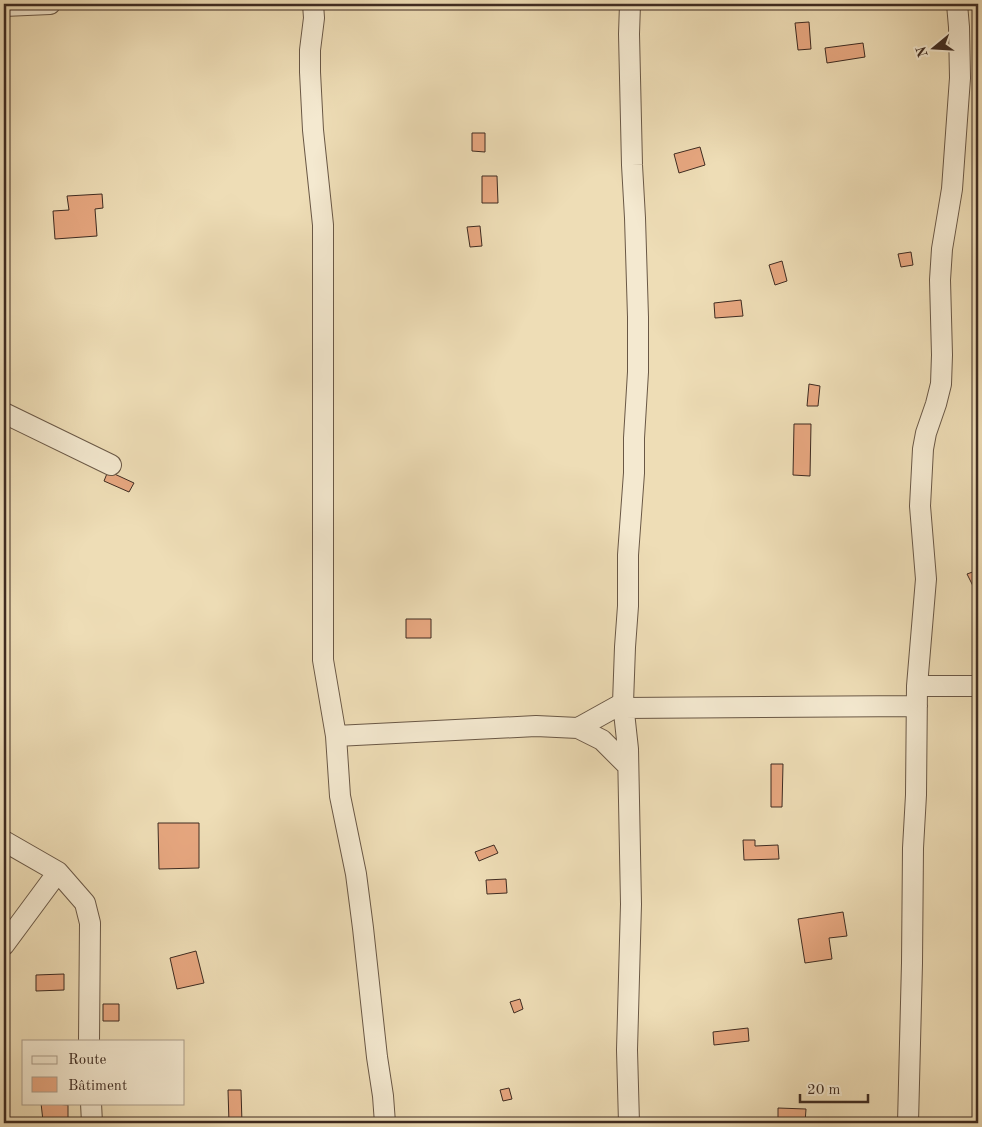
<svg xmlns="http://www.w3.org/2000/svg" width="982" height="1127" font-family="'Old Standard TT',serif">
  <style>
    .building { fill: #e7a780; stroke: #3e2b21 }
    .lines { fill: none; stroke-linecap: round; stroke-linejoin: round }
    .minor-casing { stroke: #6a5846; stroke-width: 22 }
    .minor { stroke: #f4e9d0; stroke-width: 20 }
  </style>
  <rect width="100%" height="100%" fill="#eeddb6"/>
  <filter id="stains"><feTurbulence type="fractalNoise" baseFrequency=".004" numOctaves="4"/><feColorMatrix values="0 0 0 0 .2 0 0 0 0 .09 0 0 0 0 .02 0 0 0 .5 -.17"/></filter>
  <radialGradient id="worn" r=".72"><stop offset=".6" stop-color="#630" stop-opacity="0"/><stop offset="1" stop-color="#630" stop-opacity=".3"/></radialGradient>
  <path class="building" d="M 809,22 L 811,49 L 798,50 L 795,23 Z
    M 863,43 L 865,57 L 827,63 L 825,48 Z
    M 472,133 L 485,133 L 485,152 L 472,151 Z
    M 700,147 L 705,165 L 679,173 L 674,154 Z
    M 482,176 L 497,176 L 498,203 L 482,203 Z
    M 102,194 L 103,208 L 95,209 L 97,236 L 55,239 L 53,211 L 69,210 L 67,196 Z
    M 480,226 L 482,246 L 470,247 L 467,227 Z
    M 911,252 L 913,265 L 901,267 L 898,254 Z
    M 782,261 L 787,281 L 775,285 L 769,265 Z
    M 741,300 L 743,316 L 715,318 L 714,303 Z
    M 809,384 L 820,386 L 818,406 L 807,406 Z
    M 794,424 L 811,424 L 810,476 L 793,475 Z
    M 108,471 L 134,483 L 129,492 L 104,481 Z
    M 978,570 L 978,596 L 967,574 Z
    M 406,619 L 431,619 L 431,638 L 406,638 Z
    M 771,764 L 783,764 L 782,807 L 771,807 Z
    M 158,823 L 199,823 L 199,868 L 159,869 Z
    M 743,840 L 755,840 L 755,846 L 778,845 L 779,859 L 744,860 Z
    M 494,845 L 498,853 L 479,861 L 475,852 Z
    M 506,879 L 507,893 L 487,894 L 486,880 Z
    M 843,912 L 847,936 L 829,938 L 832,959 L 805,963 L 798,919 Z
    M 196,951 L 204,983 L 177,989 L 170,958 Z
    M 64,974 L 64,990 L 36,991 L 36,975 Z
    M 520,999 L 523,1009 L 514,1013 L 510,1002 Z
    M 103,1004 L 119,1004 L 119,1021 L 103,1021 Z
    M 748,1028 L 749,1041 L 714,1045 L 713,1032 Z
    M 509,1088 L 512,1099 L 503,1101 L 500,1090 Z
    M 228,1090 L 241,1090 L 242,1123 L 229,1123 Z
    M 41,1103 L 68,1105 L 68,1120 L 43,1121 Z
    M 778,1108 L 806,1109 L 805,1123 L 778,1123 Z"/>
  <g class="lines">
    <defs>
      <path id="minor" d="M 313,4 L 314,18 L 310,50 L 310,72 L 313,130 L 323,225 L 323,660 L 336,736 L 340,796 L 356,874 L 363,928 L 377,1057 L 383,1096 L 385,1123
        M 4,6 L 50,4
        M 4,413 L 111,465
        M 917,686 L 978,686
        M 623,708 L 917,706
        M 578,728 L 623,703
        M 336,736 L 536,726 L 578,728 L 602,740 L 628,766
        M 4,841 L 58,872 L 85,903 L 90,923 L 89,1041
        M 4,945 L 58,872
        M 91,1103 L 92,1123
        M 629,1123 L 627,1050 L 631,904 L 628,749 L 623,703 L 625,647 L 628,606 L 628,555 L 634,473 L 634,438 L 638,372 L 638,317 L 635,218 L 632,165 L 629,34 L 630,4
        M 908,1123 L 912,963 L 913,848 L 916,795 L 917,686 L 926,579 L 920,506 L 923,449 L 926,433 L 936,404 L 941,384 L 942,355 L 940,280 L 942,249 L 952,189 L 960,78 L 959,27 L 957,4"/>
    </defs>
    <use href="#minor" class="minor-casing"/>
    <use href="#minor" class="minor"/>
  </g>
  <rect width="982" height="1127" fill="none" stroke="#eeddb6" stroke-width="20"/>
  <rect x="5" y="5" width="972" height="1117" fill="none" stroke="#3e2b21" stroke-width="2.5"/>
  <rect x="10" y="10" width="962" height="1107" fill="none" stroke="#3e2b21"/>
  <rect x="22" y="1040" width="162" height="65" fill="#f4e9d0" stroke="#ab9d8a"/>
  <rect x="32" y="1056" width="25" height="8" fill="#f4e9d0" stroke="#ab9d8a"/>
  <text x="68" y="1064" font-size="15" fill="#3e2b21">Route</text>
  <rect x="32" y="1077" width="25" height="15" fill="#e7a780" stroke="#ab9d8a"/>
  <text x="68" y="1090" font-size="15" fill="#3e2b21">Bâtiment</text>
  <g transform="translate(934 48) rotate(252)" stroke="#f4e9d0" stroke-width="4" paint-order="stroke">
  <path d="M0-4L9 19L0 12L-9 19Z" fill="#3e2b21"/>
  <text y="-8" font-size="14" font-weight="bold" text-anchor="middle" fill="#3e2b21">N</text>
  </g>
  <path d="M800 1094v8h68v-8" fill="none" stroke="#3e2b21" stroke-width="2.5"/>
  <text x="807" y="1094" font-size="15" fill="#3e2b21" stroke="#f4e9d0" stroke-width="4" paint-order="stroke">20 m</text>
  <rect width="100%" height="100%" filter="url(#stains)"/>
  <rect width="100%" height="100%" fill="url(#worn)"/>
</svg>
